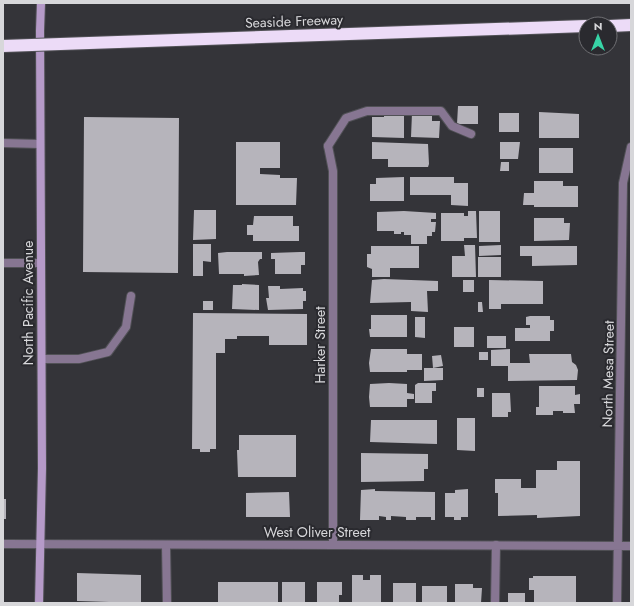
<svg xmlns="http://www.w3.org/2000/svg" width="634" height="606" font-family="Jost,sans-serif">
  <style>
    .building { fill: #b6b4bb }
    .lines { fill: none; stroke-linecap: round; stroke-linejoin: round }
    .service-casing { stroke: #515156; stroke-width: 10 }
    .minor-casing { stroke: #515156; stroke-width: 10 }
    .secondary-casing { stroke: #515156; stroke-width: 10 }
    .motorway-casing { stroke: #515156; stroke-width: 14 }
    .service { stroke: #877692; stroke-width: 8 }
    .minor { stroke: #877692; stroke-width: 8 }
    .secondary { stroke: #b59ac8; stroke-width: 8 }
    .motorway { stroke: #ecdbf7; stroke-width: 12 }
    .motorway-bridge-casing { stroke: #515156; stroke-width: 14; stroke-linecap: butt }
    .motorway-bridge { stroke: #ecdbf7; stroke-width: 12 }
    .labels { text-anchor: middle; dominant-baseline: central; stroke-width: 4; stroke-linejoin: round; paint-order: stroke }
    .street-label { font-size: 14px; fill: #d7d7da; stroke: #2a2a2f }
  </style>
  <rect width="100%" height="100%" fill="#343439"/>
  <path class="building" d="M 458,106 L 478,106 L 478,124 L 457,124 Z
    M 384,112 L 404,112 L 404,138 L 372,137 L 372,117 L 384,117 Z
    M 539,112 L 579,114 L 579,138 L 539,138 Z
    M 412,113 L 432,114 L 432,121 L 440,121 L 439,138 L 411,137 Z
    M 499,113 L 519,113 L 519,132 L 499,132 Z
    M 84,117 L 179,118 L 178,273 L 83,272 Z
    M 236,142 L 280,142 L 280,168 L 260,168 L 260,174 L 280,175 L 280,178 L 297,178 L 296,205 L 236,205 Z
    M 372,142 L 428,144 L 429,164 L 428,167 L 388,167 L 388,159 L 372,159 Z
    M 500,142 L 520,142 L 518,159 L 500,159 Z
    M 539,148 L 573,148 L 573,173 L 539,173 Z
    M 501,162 L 509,162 L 509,171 L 500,171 Z
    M 404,177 L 404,201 L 370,201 L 370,184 L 376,184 L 376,178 Z
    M 410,177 L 454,177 L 454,183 L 468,183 L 468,206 L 451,205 L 451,195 L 410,195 Z
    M 534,181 L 563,181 L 563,186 L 578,186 L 578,207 L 534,207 L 534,205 L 523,205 L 524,193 L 534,193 Z
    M 194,210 L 216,210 L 216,239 L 193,240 Z
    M 404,211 L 436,213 L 436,219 L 431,219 L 431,222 L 436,222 L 435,232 L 432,232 L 432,236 L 427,236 L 427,244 L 411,244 L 411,235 L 404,235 L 404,232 L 401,232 L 401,234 L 394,234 L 394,231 L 377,231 L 377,212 Z
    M 468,211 L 476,211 L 477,238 L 464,238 L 464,241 L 441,241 L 441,213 L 464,213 L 464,216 L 468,216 Z
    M 479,211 L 500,211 L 500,242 L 479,242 Z
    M 254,216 L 293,216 L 293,226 L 299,226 L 299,241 L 253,241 L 253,235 L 247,235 L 247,225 L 253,225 Z
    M 534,218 L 564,218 L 564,223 L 570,223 L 569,240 L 534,241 Z
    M 193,244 L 211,244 L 211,262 L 203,261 L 203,276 L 193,276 Z
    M 464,245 L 475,245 L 476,277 L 452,277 L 452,256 L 465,256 Z
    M 501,245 L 501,255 L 479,256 L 479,246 Z
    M 371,246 L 419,246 L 419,268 L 390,268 L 390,277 L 372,277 L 372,269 L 367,267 L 367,254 L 371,254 Z
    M 520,246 L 577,246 L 577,265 L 532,266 L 532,256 L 520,256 Z
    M 227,252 L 262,252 L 262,259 L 260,259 L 258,262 L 259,275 L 244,276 L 244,274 L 219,274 L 218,253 Z
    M 300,252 L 305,252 L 305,265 L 301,265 L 301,274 L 275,274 L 275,259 L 271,259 L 271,253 Z
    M 478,257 L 501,257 L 501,277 L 478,277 Z
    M 384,279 L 438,281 L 438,291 L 427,291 L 428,312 L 411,311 L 411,302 L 370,303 L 372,280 Z
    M 463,280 L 474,280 L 474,292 L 463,292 Z
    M 489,280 L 543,281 L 543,304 L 501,304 L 501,309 L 489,309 Z
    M 242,284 L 259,285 L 259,310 L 232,309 L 233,285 L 242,285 Z
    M 268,286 L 280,286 L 280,289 L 303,288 L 303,291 L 306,291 L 306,301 L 303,301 L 303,309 L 268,310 L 266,298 L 269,298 Z
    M 203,301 L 213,301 L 213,310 L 203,310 Z
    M 478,302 L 482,302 L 483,312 L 478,312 Z
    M 193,313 L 307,314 L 307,345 L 269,345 L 269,336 L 237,336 L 237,339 L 225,339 L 225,353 L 216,353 L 216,449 L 210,449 L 210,452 L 200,452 L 200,449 L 192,449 Z
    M 371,315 L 407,315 L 407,337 L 370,337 L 369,329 L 371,329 Z
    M 530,316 L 550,316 L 550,320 L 554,320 L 554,331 L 550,331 L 550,341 L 515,341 L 515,328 L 530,328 L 530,325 L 526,325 L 526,317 Z
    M 415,317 L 425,317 L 425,338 L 415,337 Z
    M 454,327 L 474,327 L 474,347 L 454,347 Z
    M 487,336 L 506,336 L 506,348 L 487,348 Z
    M 371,349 L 407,349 L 407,354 L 422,354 L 422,370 L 407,370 L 407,372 L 370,372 L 369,363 Z
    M 510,349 L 510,363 L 530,363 L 529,354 L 571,354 L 572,362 L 576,365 L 578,370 L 577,380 L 508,381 L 508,366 L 491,366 L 491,350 Z
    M 479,352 L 488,352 L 488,360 L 479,360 Z
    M 441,355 L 443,366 L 433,368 L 432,356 Z
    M 424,368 L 443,368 L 443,380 L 424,381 Z
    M 389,383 L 407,384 L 407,393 L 414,394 L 414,399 L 407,399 L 407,407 L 370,407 L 369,397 L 370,384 Z
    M 418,383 L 436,383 L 436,391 L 432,391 L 432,403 L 415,403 L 415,385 Z
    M 539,386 L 575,386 L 575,395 L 580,394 L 580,404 L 574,404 L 575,413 L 563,413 L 563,411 L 553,411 L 553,415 L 536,415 L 536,407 L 539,407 Z
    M 477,388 L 484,388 L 484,397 L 477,397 Z
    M 492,393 L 510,393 L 511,412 L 508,412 L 508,417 L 492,417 Z
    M 457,418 L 475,418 L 475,451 L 457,450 Z
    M 371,420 L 437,420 L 437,444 L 370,442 Z
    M 239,435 L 296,435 L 296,477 L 238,477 L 237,450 L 239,450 Z
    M 361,453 L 428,454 L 428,469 L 424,469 L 424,481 L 361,482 Z
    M 557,461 L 580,461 L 580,516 L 537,518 L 537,515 L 498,516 L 498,493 L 495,493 L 495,479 L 521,479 L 521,488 L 536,488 L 536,470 L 557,470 Z
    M 375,489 L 375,491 L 435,492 L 435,520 L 431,520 L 431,517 L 416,517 L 416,520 L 406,520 L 406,517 L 391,516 L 391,520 L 386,520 L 386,517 L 379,516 L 379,520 L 360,520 L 361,490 Z
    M 468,489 L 468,517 L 461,517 L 461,520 L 454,520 L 454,517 L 445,517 L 445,493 L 455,493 L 455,490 Z
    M 289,492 L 290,517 L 246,517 L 246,493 Z
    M 3,499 L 6,499 L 6,519 L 3,519 Z
    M 77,573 L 141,575 L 141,603 L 77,601 Z
    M 352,575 L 363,575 L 363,580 L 370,580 L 370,575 L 381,575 L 381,603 L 352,603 Z
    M 533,576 L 576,576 L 576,603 L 534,603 L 534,590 L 529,590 L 529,578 L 533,578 Z
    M 218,582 L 278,582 L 278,603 L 218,603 Z
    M 282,582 L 305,582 L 305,603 L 282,603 Z
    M 317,582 L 342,582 L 342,595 L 339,595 L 339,603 L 317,603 Z
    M 393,583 L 416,583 L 416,603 L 393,603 Z
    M 455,584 L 473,584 L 473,588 L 482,588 L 481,603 L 455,603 Z
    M 422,586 L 447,586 L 447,603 L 422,603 Z
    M 508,593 L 525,593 L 525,603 L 508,603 Z"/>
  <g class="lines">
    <defs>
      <path id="service" d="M 3,143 L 40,144
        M 328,146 L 346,118 L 367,111 L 441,111 L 452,126 L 471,134
        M 42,359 L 79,359 L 108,352 L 126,327 L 131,296
        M 166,545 L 167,603
        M 495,603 L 496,545"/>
      <path id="minor" d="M 328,146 L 333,171 L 333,544
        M 3,263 L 41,263
        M 3,544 L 631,546
        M 617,603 L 623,183 L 631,147"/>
      <path id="secondary" d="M 39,603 L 42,468 L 40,31 L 41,3"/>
      <path id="motorway" d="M 610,26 L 631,25
        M 118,42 L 586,26"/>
    </defs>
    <use href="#service" class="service-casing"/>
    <use href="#minor" class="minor-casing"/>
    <use href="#secondary" class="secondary-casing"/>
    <use href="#motorway" class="motorway-casing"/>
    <use href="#service" class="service"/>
    <use href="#minor" class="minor"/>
    <use href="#secondary" class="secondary"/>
    <use href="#motorway" class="motorway"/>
    <defs>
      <path id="motorway-bridge" d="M 3,46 L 118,42"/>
    </defs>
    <use href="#motorway-bridge" class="motorway-bridge-casing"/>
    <use href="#motorway-bridge" class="motorway-bridge"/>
  </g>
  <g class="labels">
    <g class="street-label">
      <text transform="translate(294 21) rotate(-2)">Seaside Freeway</text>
      <text transform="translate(28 303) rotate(-90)">North Pacific Avenue</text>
      <text transform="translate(320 345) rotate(-90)">Harker Street</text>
      <text transform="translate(608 374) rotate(-89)">North Mesa Street</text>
      <text x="317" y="532">West Oliver Street</text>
    </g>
  </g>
  <rect width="634" height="606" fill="none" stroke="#d7d7da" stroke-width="8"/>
  <g transform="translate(598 36)"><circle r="19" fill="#2a2a2f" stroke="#6f6f73"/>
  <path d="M0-3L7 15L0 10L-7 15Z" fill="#37d4a6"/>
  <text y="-6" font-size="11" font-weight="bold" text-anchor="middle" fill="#d7d7da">N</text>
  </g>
</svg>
